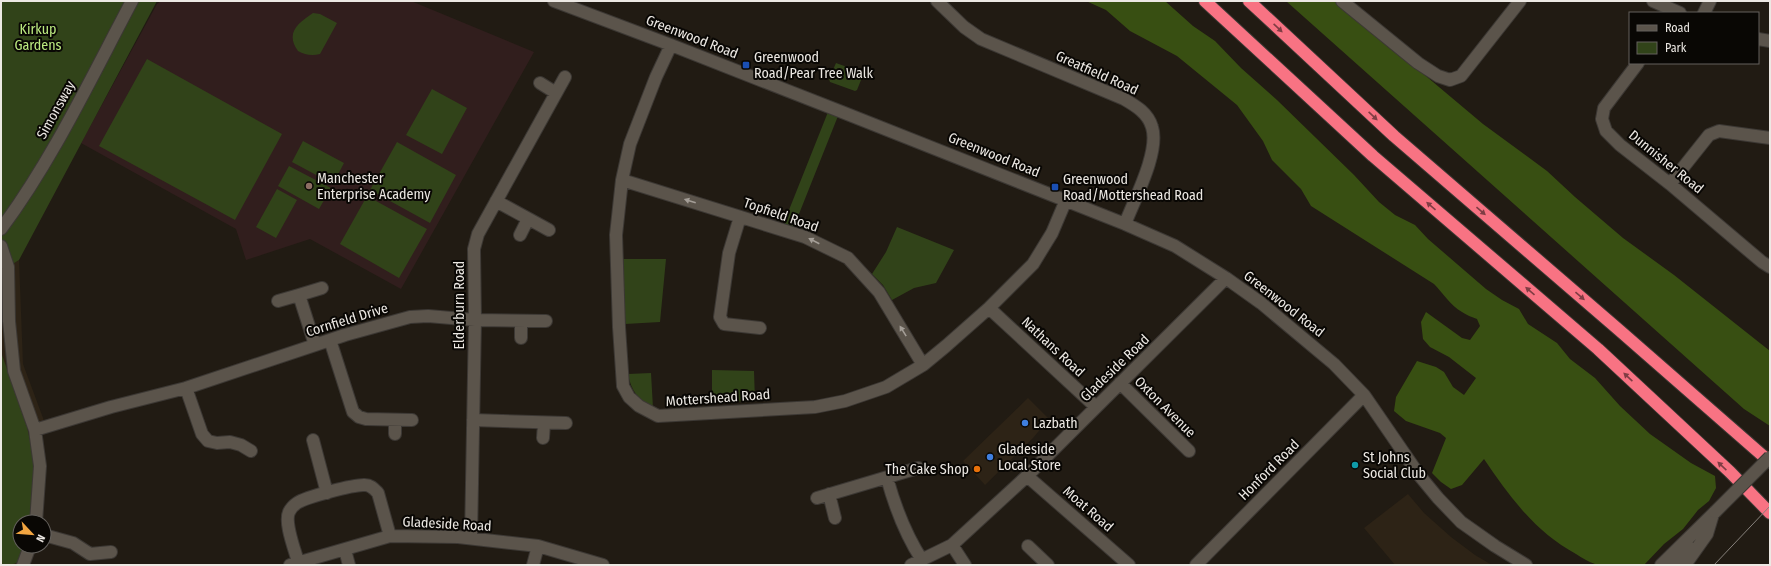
<svg xmlns="http://www.w3.org/2000/svg" width="1771" height="566" font-family="'Fira Sans Condensed',sans-serif">
  <style>
    .built { fill: #2d2316 }
    .education { fill: #311e1d }
    .green { fill: #314319 }
    .forest { fill: #384f12 }
    .lines { fill: none; stroke-linecap: round; stroke-linejoin: round }
    .minor-casing { stroke: #3c3834; stroke-width: 14 }
    .highway-casing { stroke: #3c3834; stroke-width: 14 }
    .minor { stroke: #5b544b; stroke-width: 12 }
    .highway { stroke: #f87383; stroke-width: 12 }
    .tram { stroke: #86817b; stroke-width: 1 }
    .minor-bridge-casing { stroke: #3c3834; stroke-width: 14; stroke-linecap: butt }
    .minor-bridge { stroke: #5b544b; stroke-width: 12 }
    .oneway { fill: #803d44 }
    .oneway2 { fill: #a49e97 }
    .transit-dot { fill: #1a4fb4; stroke: #090704; stroke-width: 1.5 }
    .education-dot { fill: #8d6e63; stroke: #090704; stroke-width: 1.5 }
    .shop-dot { fill: #3f7fe0; stroke: #090704; stroke-width: 1.5 }
    .culture-dot { fill: #0f9aa8; stroke: #090704; stroke-width: 1.5 }
    .food-dot { fill: #e8710a; stroke: #090704; stroke-width: 1.5 }
    .labels { text-anchor: middle; dominant-baseline: central; stroke-width: 4; stroke-linejoin: round; paint-order: stroke }
    .park-label { font-size: 14px; fill: #bcea80; stroke: #090704 }
    .street-label { font-size: 14px; fill: #ece8e3; stroke: #090704 }
    .poi-label { font-size: 14px; fill: #ece8e3; stroke: #090704; text-anchor: start }
  </style>
  <rect width="100%" height="100%" fill="#211b13"/>
  <path class="built" d="M 1,246 L 8,266 L 19,260 L 23,364 L 46,426 L 27,427 L 33,454 L 20,522 L 20,546 L 18,565 L 1,565 Z
    M 1028,398 L 1049,419 L 1033,438 L 985,485 L 963,461 Z
    M 1408,494 L 1424,513 L 1451,537 L 1475,555 L 1492,565 L 1395,565 L 1364,528 Z"/>
  <path class="education" d="M 161,1 L 411,1 L 534,52 L 401,289 L 310,239 L 246,260 L 236,229 L 81,143 L 157,4 Z"/>
  <path class="green" d="M 1,1 L 157,1 L 19,260 L 8,267 L 1,246 Z
    M 313,13 L 320,14 L 337,23 L 320,54 C 312,56 305,55 298,51 C 285,33 298,23 313,13 Z
    M 147,59 L 282,134 L 235,220 L 99,146 Z
    M 836,63 L 861,72 L 863,75 L 857,90 L 855,91 L 830,82 L 829,79 Z
    M 432,89 L 467,108 L 442,154 L 406,135 Z
    M 828,112 L 838,116 L 793,229 L 783,225 Z
    M 303,141 L 344,163 L 333,184 L 292,162 Z
    M 397,142 L 456,175 L 430,223 L 370,190 Z
    M 289,166 L 331,188 L 319,209 L 278,186 Z
    M 277,189 L 297,200 L 276,238 L 256,227 Z
    M 367,196 L 427,229 L 399,278 L 340,244 Z
    M 897,227 L 954,250 L 936,283 L 914,288 L 892,300 L 883,285 L 872,274 L 886,252 Z
    M 623,259 L 666,259 L 660,322 L 625,324 Z
    M 1,352 L 27,427 L 33,454 L 34,487 L 30,522 L 20,522 L 20,546 L 25,546 C 20,563 19,565 1,565 Z
    M 712,370 L 754,371 L 755,401 L 712,402 Z
    M 651,373 L 653,408 C 638,400 631,390 628,374 Z"/>
  <path class="forest" d="M 1086,1 L 1165,1 L 1193,26 L 1215,41 L 1241,68 L 1277,100 L 1354,175 L 1379,202 L 1395,215 L 1415,225 L 1428,239 L 1486,289 L 1502,300 L 1519,309 L 1528,324 L 1557,343 L 1570,359 L 1595,378 L 1620,406 L 1650,434 L 1691,463 L 1715,476 L 1716,488 L 1709,501 L 1698,510 L 1683,529 L 1664,544 L 1644,565 C 1633,565 1604,566 1595,564 C 1589,562 1582,558 1576,554 C 1535,532 1510,497 1484,459 L 1462,485 L 1451,489 L 1441,482 L 1432,473 L 1446,438 L 1440,433 L 1406,421 L 1394,411 L 1396,397 L 1417,361 L 1436,367 L 1444,372 L 1453,387 L 1464,395 L 1476,378 L 1449,357 L 1430,347 L 1423,339 L 1421,322 L 1426,312 L 1462,338 L 1470,340 L 1480,326 L 1477,319 C 1472,317 1466,315 1462,312 C 1450,305 1443,293 1434,284 L 1311,206 L 1301,189 L 1272,160 L 1263,141 L 1237,105 L 1177,56 L 1130,31 L 1106,10 Z
    M 1286,1 L 1335,1 L 1339,3 L 1483,124 L 1547,171 L 1575,197 L 1623,238 L 1674,275 L 1770,351 L 1770,426 L 1744,409 Z"/>
  <g class="lines">
    <defs>
      <path id="minor" d="M 554,1 L 671,45 L 842,112 L 1125,224 L 1175,246 L 1226,278 L 1261,303 L 1334,364 L 1364,395 L 1419,475 L 1438,498 L 1461,522 L 1495,546 L 1526,565
        M 937,1 L 964,27 L 981,39 L 1124,99 C 1136,106 1148,113 1152,127 C 1160,152 1134,200 1125,224
        M 1342,1 L 1418,63 L 1438,76 L 1450,80 L 1461,76 L 1520,1
        M 1653,1 L 1680,13
        M 1704,13 L 1710,1
        M 1758,39 L 1770,41
        M 671,45 L 656,77 L 630,144 L 622,180 L 616,235 L 619,327 L 623,386 L 629,397 L 639,406 L 658,416 L 815,407 L 845,401 L 886,387 L 923,365 L 946,346 L 989,308 L 1033,264 L 1052,233 L 1066,200
        M 1638,63 L 1604,108 L 1602,119 L 1606,131 L 1620,145 L 1670,184 L 1762,262 L 1770,267
        M 540,83 L 556,93
        M 622,180 L 805,237 L 848,258 L 879,292 L 923,365
        M 1670,184 L 1709,135 L 1719,131 L 1770,138
        M 496,201 L 549,230
        M 740,217 L 729,253 L 720,317 L 724,324 L 760,328
        M 1,229 C 53,159 91,78 132,1
        M 520,235 L 528,219
        M 1,246 L 8,267 L 9,321 L 14,371 L 35,430 L 40,466 L 36,522
        M 278,301 L 299,295
        M 989,308 L 1096,407
        M 521,338 L 521,321
        M 330,340 L 353,412 L 359,417 L 366,419 L 412,420
        M 315,345 L 299,295 L 322,288
        M 1120,383 L 1189,451
        M 186,388 L 345,335 L 410,317 L 428,316 L 475,320 L 546,321
        M 473,420 L 566,423
        M 35,430 L 111,407 L 186,388 L 202,434 L 208,441 L 217,443 L 230,442 L 241,445 L 251,451
        M 395,434 L 395,420
        M 543,438 L 544,423
        M 313,440 L 327,493
        M 1027,476 L 1129,565
        M 887,478 C 895,507 905,534 922,560
        M 829,494 L 835,518
        M 817,498 L 918,468
        M 44,535 L 73,543 L 90,554 L 111,552
        M 471,538 L 475,320 L 474,249 L 478,234 L 565,77
        M 952,545 L 965,565
        M 1028,546 L 1048,565
        M 345,550 L 349,565
        M 298,562 C 295,550 284,523 289,512 C 291,508 294,505 297,503 C 306,497 355,484 365,485 C 371,485 374,489 378,493 L 390,536
        M 23,565 L 30,546
        M 290,565 L 390,536 L 458,537 L 538,546 L 603,565
        M 533,565 L 538,546
        M 911,565 L 952,545 L 1027,476 L 1226,278
        M 1196,565 L 1364,395
        M 1661,565 L 1715,512
        M 1674,565 L 1688,546
        M 1685,565 L 1707,534 L 1713,514"/>
      <path id="highway" d="M 1205,1 L 1373,156 L 1598,349 L 1730,472 L 1770,513
        M 1249,1 L 1394,136 L 1619,330 L 1770,462"/>
    </defs>
    <use href="#minor" class="minor-casing"/>
    <use href="#highway" class="highway-casing"/>
    <use href="#minor" class="minor"/>
    <use href="#highway" class="highway"/>
    <path class="tram" d="M 1714,565 L 1770,506"/>
    <defs>
      <path id="minor-bridge" d="M 1715,512 L 1770,457"/>
    </defs>
    <use href="#minor-bridge" class="minor-bridge-casing"/>
    <use href="#minor-bridge" class="minor-bridge"/>
  </g>
  <defs><path id="oneway-solid" d="M-6-.8H1V-3.2L6.5 0L1 3.2V.8H-6Z"/></defs>
  <g class="oneway">
    <use href="#oneway-solid" transform="translate(1278 28) rotate(43)"/>
    <use href="#oneway-solid" transform="translate(1373 116) rotate(43)"/>
    <use href="#oneway-solid" transform="translate(1431 206) rotate(-139)"/>
    <use href="#oneway-solid" transform="translate(1481 211) rotate(41)"/>
    <use href="#oneway-solid" transform="translate(1530 291) rotate(-139)"/>
    <use href="#oneway-solid" transform="translate(1580 296) rotate(41)"/>
    <use href="#oneway-solid" transform="translate(1628 377) rotate(-137)"/>
    <use href="#oneway-solid" transform="translate(1722 466) rotate(-137)"/>
  </g>
  <g class="oneway2">
    <use href="#oneway-solid" transform="translate(690 201) rotate(-163)"/>
    <use href="#oneway-solid" transform="translate(814 241) rotate(-153)"/>
    <use href="#oneway-solid" transform="translate(903 331) rotate(-122)"/>
  </g>
  <g class="transit-dot">
    <rect x="742" y="61" width="8" height="8" rx="2"/>
    <rect x="1051" y="183" width="8" height="8" rx="2"/>
  </g>
  <circle class="education-dot" cx="309" cy="186" r="4"/>
  <g class="shop-dot">
    <circle cx="1025" cy="423" r="4"/>
    <circle cx="990" cy="457" r="4"/>
  </g>
  <circle class="culture-dot" cx="1355" cy="465" r="4"/>
  <circle class="food-dot" cx="977" cy="469" r="4"/>
  <g class="labels">
    <g class="park-label">
      <text x="38" y="29">Kirkup<tspan x="38" dy="16">Gardens</tspan></text>
    </g>
    <g class="street-label">
      <text transform="translate(692 37) rotate(21)">Greenwood Road</text>
      <text transform="translate(1097 73) rotate(24)">Greatfield Road</text>
      <text transform="translate(56 110) rotate(-61)">Simonsway</text>
      <text transform="translate(994 155) rotate(22)">Greenwood Road</text>
      <text transform="translate(1666 162) rotate(39)">Dunnisher Road</text>
      <text transform="translate(781 215) rotate(19)">Topfield Road</text>
      <text transform="translate(1284 304) rotate(38)">Greenwood Road</text>
      <text transform="translate(459 305) rotate(-90)">Elderburn Road</text>
      <text transform="translate(347 320) rotate(-17)">Cornfield Drive</text>
      <text transform="translate(1053 347) rotate(43)">Nathans Road</text>
      <text transform="translate(1115 368) rotate(-44)">Gladeside Road</text>
      <text transform="translate(718 398) rotate(-4)">Mottershead Road</text>
      <text transform="translate(1165 407) rotate(45)">Oxton Avenue</text>
      <text transform="translate(1269 470) rotate(-45)">Honford Road</text>
      <text transform="translate(1088 509) rotate(41)">Moat Road</text>
      <text transform="translate(447 524) rotate(3)">Gladeside Road</text>
    </g>
    <g class="poi-label">
      <text x="754" y="57">Greenwood<tspan x="754" dy="16">Road/Pear Tree Walk</tspan></text>
      <text x="317" y="178">Manchester<tspan x="317" dy="16">Enterprise Academy</tspan></text>
      <text x="1063" y="179">Greenwood<tspan x="1063" dy="16">Road/Mottershead Road</tspan></text>
      <text x="1033" y="423">Lazbath</text>
      <text x="998" y="449">Gladeside<tspan x="998" dy="16">Local Store</tspan></text>
      <text x="1363" y="457">St Johns<tspan x="1363" dy="16">Social Club</tspan></text>
      <text x="969" y="469" text-anchor="end">The Cake Shop</text>
    </g>
  </g>
  <rect width="1771" height="566" fill="none" stroke="#ece8e3" stroke-width="4"/>
  <rect x="1629" y="12" width="130" height="52" fill="#090704" stroke="#64615d"/>
  <rect x="1637" y="25" width="20" height="6" fill="#5b544b" stroke="#64615d"/>
  <text x="1665" y="32" font-size="12" fill="#ece8e3">Road</text>
  <rect x="1637" y="42" width="20" height="12" fill="#314319" stroke="#64615d"/>
  <text x="1665" y="52" font-size="12" fill="#ece8e3">Park</text>
  <g transform="translate(32 534) rotate(116)"><circle r="19" fill="#090704" stroke="#64615d"/>
  <path d="M0-3L7 15L0 10L-7 15Z" fill="#f2a541"/>
  <text y="-6" font-size="11" font-weight="bold" text-anchor="middle" fill="#ece8e3">N</text>
  </g>
</svg>
